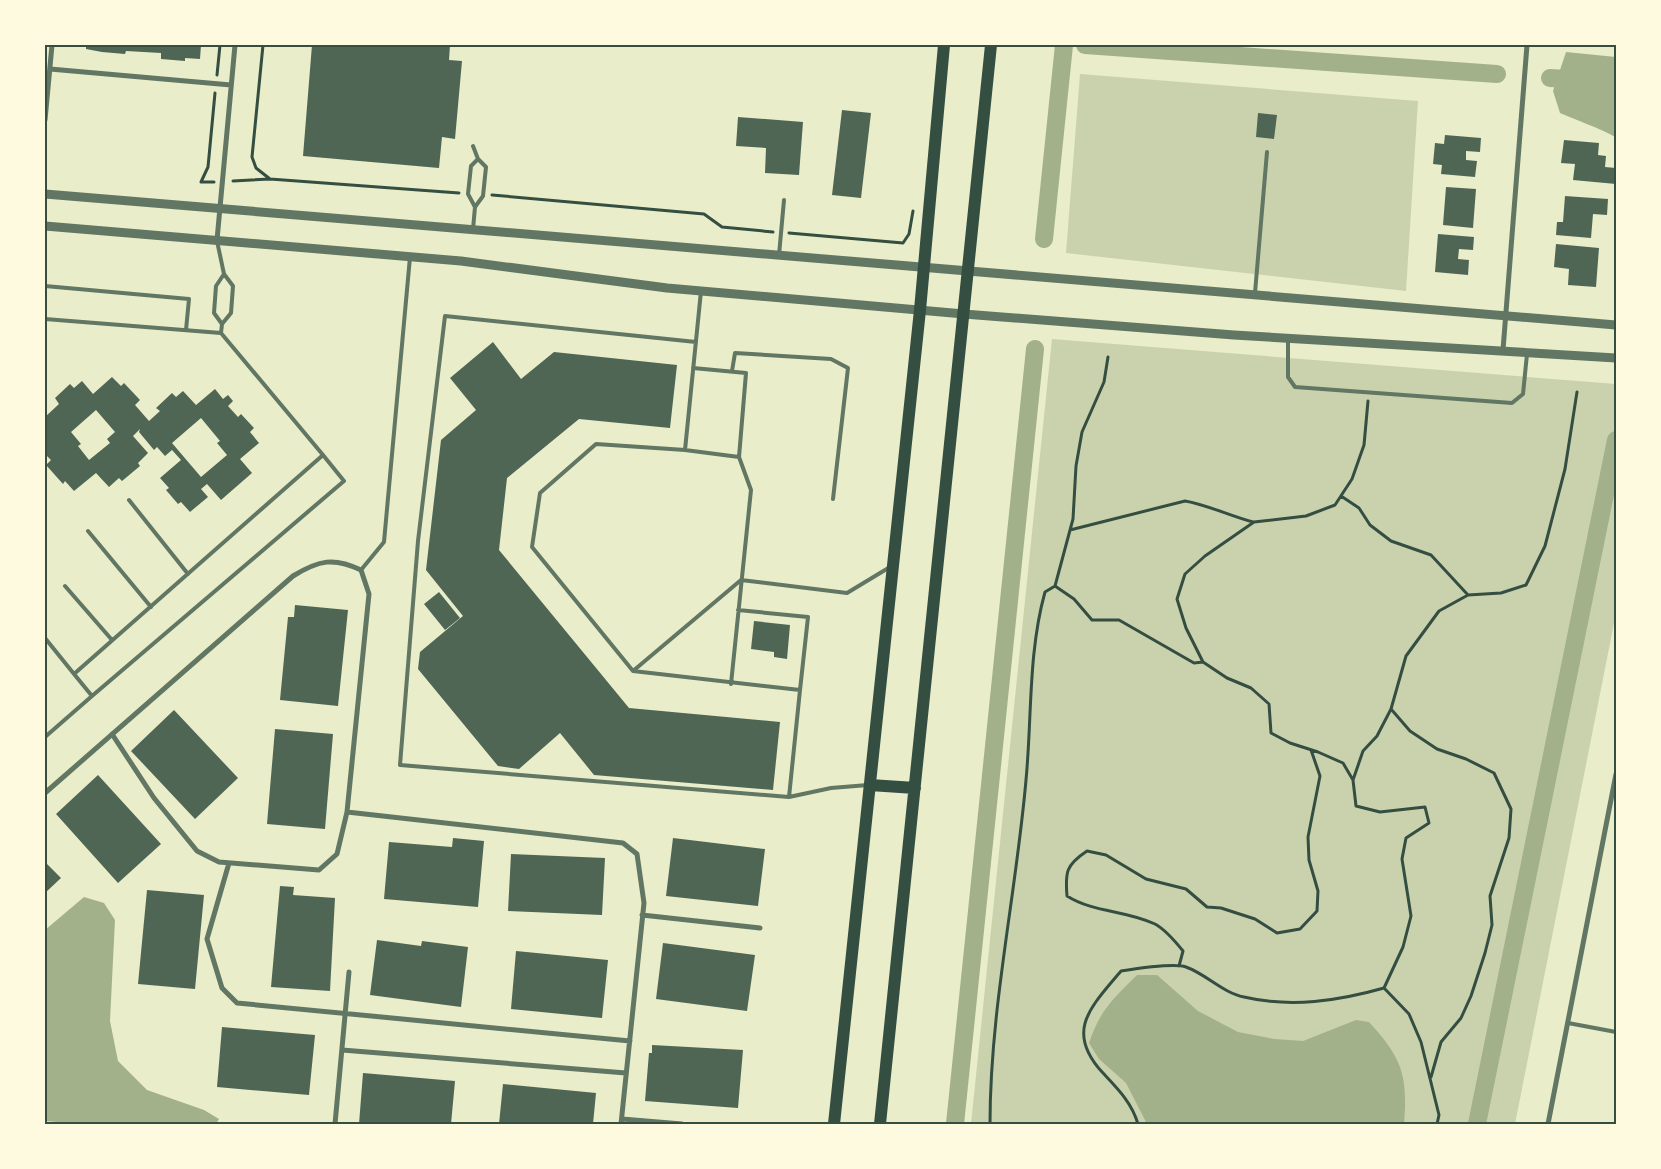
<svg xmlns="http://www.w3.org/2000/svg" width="1661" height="1169" font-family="Barlow,sans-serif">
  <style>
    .green { fill: #cad2ad }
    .water { fill: #a3b18a }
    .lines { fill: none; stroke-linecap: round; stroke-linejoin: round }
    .canal { stroke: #a3b18a; stroke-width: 18 }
    .building { fill: #4f6655; fill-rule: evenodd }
    .path { stroke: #344e41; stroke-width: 3 }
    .service { stroke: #617663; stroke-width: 4 }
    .minor { stroke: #617663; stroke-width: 5 }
    .tertiary { stroke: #617663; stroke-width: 9 }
    .primary { stroke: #344e41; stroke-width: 12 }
    .neatline { fill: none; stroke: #344e41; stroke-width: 2 }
  </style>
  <rect width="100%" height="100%" fill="#e9edc9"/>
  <path class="green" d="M 1080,74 L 1418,101 L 1406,291 L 1066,253 Z
    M 1052,339 L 1616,384 L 1616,613 L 1515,1124 L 971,1124 Z"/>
  <path class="water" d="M 1566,52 L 1616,57 L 1616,138 C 1612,133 1571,118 1560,113 L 1553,91 Z
    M 84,897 L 104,903 L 115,920 L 110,1021 L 118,1061 L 147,1090 L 204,1110 L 219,1119 L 216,1124 L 80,1124 L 45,1121 L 45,930 Z
    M 1137,975 L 1157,975 L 1198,1011 L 1238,1032 L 1274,1039 L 1303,1041 L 1356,1020 L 1369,1022 C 1402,1058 1408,1075 1404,1124 L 1147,1124 L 1126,1083 L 1099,1059 L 1089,1043 C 1100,1010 1113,999 1137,975 Z"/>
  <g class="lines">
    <path class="canal" d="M 1085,45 L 1497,74
      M 1550,78 L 1616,82
      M 1044,239 L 1064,45
      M 955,1124 L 1035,349
      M 1477,1124 L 1616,440"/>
  </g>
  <path class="building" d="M 86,45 L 201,45 L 200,59 L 185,58 L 185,61 L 161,59 L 161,53 L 126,51 L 125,54 L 102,52 L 86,49 Z
    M 312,45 L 450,45 L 449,60 L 462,61 L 455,139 L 442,137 L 439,168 L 303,156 Z
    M 842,110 L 871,113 L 861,198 L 832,195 Z
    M 1258,113 L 1277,115 L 1274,139 L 1256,137 Z
    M 738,117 L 803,122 L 799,175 L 765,173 L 766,148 L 736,146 Z
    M 1445,135 L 1481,138 L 1480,152 L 1466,151 L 1466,160 L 1477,161 L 1475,177 L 1441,174 L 1442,165 L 1433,164 L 1435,143 L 1444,144 Z
    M 1564,140 L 1599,143 L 1598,155 L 1606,156 L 1605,167 L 1616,168 L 1616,184 L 1573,180 L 1575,164 L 1561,163 Z
    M 1446,187 L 1476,189 L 1473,228 L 1443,225 Z
    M 1565,196 L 1608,199 L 1607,215 L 1593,214 L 1591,238 L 1556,235 L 1557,222 L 1563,222 Z
    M 1438,234 L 1474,237 L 1473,250 L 1459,249 L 1458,259 L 1469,260 L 1468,275 L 1435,272 Z
    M 1556,244 L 1599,248 L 1596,287 L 1568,285 L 1569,269 L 1554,267 Z
    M 493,342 L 521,379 L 554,352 L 677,365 L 670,428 L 579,419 L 507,478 L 499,550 L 629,708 L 780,722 L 773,790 L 594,775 L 560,733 L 519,769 L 498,766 L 418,669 L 420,652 L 463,616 L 426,570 L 441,440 L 476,410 L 450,378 Z
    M 112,377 L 121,386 L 124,383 L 140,400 L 135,405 L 149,421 L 160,411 L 156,408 L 172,393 L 176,397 L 183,391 L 196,405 L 215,389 L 223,399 L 228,395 L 233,401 L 228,406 L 238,417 L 241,414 L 254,428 L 250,432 L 259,443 L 240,459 L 252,473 L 221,500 L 207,484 L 201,489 L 208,497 L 190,512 L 181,502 L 178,504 L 166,490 L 169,488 L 160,478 L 181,460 L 172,450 L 165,456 L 157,447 L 154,450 L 139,432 L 140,429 L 133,436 L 148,453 L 138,463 L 140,466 L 122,481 L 119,478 L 109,487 L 96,473 L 74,491 L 65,481 L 63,484 L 46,465 L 51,460 L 45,454 L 45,417 L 59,404 L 55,398 L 70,384 L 74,388 L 82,381 L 93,394 ZM 96,410 L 115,432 L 107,439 L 110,443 L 89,460 L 78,446 L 81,444 L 71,432 ZM 201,418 L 220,441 L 217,443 L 227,455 L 201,477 L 172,443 Z
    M 439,592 L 460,618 L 445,630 L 424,604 Z
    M 295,605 L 348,610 L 338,706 L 280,700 L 288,617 L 294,617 Z
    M 754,621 L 790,625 L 787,659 L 774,657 L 774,652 L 751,649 Z
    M 174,710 L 238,778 L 195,819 L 131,751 Z
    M 275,729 L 333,734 L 325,829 L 267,824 Z
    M 98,775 L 161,844 L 118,883 L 56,814 Z
    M 453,838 L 484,841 L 478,907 L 384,899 L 389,842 L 452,847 Z
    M 673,838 L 765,849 L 758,906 L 666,896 Z
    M 511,854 L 605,858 L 602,915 L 508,911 Z
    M 45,862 L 61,878 L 45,893 Z
    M 280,886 L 294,887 L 293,895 L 335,898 L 330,991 L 271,987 Z
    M 147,890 L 204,895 L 195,989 L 138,984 Z
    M 377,940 L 421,946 L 422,941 L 468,947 L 461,1007 L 370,995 Z
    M 663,943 L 755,955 L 747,1011 L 656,999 Z
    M 516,951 L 608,960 L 602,1018 L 511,1009 Z
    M 222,1027 L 315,1035 L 309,1095 L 217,1087 Z
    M 652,1045 L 743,1050 L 738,1108 L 645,1101 L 649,1053 L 652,1053 Z
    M 363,1073 L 455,1081 L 451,1124 L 359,1124 Z
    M 503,1084 L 596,1093 L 593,1124 L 499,1124 Z"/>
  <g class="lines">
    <path class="path" d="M 217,75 L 220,45
      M 270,179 L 459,193
      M 233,181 L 270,179 L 256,168 L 252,157 L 263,45
      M 214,182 L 201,182 L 208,167 L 215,93
      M 492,195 L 704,214 L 722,227 L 773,232
      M 789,233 L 903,243 L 909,234 L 913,211
      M 1341,496 L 1359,508 L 1370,525 L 1391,541 L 1431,555 L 1468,595
      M 1070,530 L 1185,501 C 1208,505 1230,516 1253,522
      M 1055,586 L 1073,519 L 1076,466 L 1082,432 L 1104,382 L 1108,357
      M 1391,709 L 1410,731 L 1437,749 L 1466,759 L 1494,773 L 1511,809 L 1509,838 L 1490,896 L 1492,925 L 1485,953 L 1471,996 L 1461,1018 L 1441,1042 L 1431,1077
      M 1353,780 L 1363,751 L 1377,736 L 1391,709 L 1406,656 L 1439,611 L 1468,595 L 1501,593 L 1526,585 L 1545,546 L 1565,469 L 1577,392
      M 1179,966 L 1183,951 C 1175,941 1166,930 1155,924 C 1126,910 1094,913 1067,896 C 1065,872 1066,865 1087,851 L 1106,855 L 1146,879 L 1186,889 L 1207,907 L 1221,908 L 1255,919 L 1277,933 L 1300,929 L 1317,911 L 1318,891 L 1309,860 L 1308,837 L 1320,776 L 1311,750
      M 1384,988 L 1409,1014 L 1421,1042 L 1439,1115 L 1437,1124
      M 990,1124 C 990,1009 1016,895 1026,780 C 1032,718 1028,653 1045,592 L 1055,586 L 1074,599 L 1092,620 L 1119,620 L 1194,663 L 1203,662
      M 1138,1124 C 1132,1103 1118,1089 1103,1073 C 1064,1031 1091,1007 1121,971 C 1134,969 1175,963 1186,967 C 1206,974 1223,993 1244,997 C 1291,1008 1338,1001 1384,988 L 1403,947 L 1411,916 L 1402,859 L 1406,838 L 1429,823 L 1425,807 L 1380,812 L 1356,806 L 1353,780 L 1343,763 L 1318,752 L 1290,743 L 1271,733 L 1269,704 L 1251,688 L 1227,678 L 1203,662 L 1186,628 L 1177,599 L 1185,574 L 1205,556 L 1254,522 L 1306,516 L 1335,505 L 1352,479 L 1364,445 L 1368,401"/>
    <path class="service" d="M 473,146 L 478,159 L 486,167 L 483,196 L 475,207
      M 473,229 L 475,207 L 468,194 L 471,166 L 478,159
      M 779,255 L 784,200
      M 45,286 L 189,299 L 186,330
      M 1255,293 L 1267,152
      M 45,319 L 221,333
      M 222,324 L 214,313 L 216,286 L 224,274
      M 1288,338 L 1288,377 L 1295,387 L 1512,403 L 1523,394 L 1527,354
      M 696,342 L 445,316 L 418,541 L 400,765 L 789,797 L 831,788 L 868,785
      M 693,368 L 746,373 L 739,457 L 751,490 L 731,684
      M 732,371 L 735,353 L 831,359 L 848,368 L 833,499
      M 685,450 L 701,291
      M 739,457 L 685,450 L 596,444 L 540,493 L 532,547 L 633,671 L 800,690 L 789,797
      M 129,500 L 188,574
      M 88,531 L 151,607
      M 361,570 L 384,542 L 410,257
      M 65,586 L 112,640
      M 738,610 L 808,617 L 800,690
      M 45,638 L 74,674
      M 633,671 L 741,580 L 847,593 L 890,567
      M 92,696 L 344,481 L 323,455
      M 45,737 L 92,696 L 74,674 L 323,455 L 221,333 L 222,324 L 231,313 L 233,286 L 224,274 L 217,241
      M 1568,1023 L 1616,1032"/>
    <path class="minor" d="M 50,69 L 231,85
      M 45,120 L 52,45
      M 217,240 L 235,45
      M 1503,350 L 1527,45
      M 45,793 L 293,576 C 319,560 334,557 361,570 L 369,594 L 347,812 L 337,854 L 319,870 L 219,862 L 197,851 L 154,798 L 112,734
      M 347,812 L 623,843 L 637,854 L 644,903 L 621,1124
      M 229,863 L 207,939 L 222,988 L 237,1003 L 630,1041
      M 642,915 L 760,928
      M 342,1050 L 626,1073
      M 622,1119 L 682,1124
      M 335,1124 L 349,972
      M 1548,1124 L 1616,774"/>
    <path class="tertiary" d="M 45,194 L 1616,325
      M 45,226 L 461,261 L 667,288 L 964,314 L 1234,335 L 1616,358"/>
    <path class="primary" d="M 870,785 L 915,788
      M 834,1124 L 920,310 L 944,45
      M 880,1124 L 991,45"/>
  </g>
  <rect width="1661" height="1169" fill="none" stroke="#fefae0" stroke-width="92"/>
  <rect x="46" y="46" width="1569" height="1077" class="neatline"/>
</svg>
